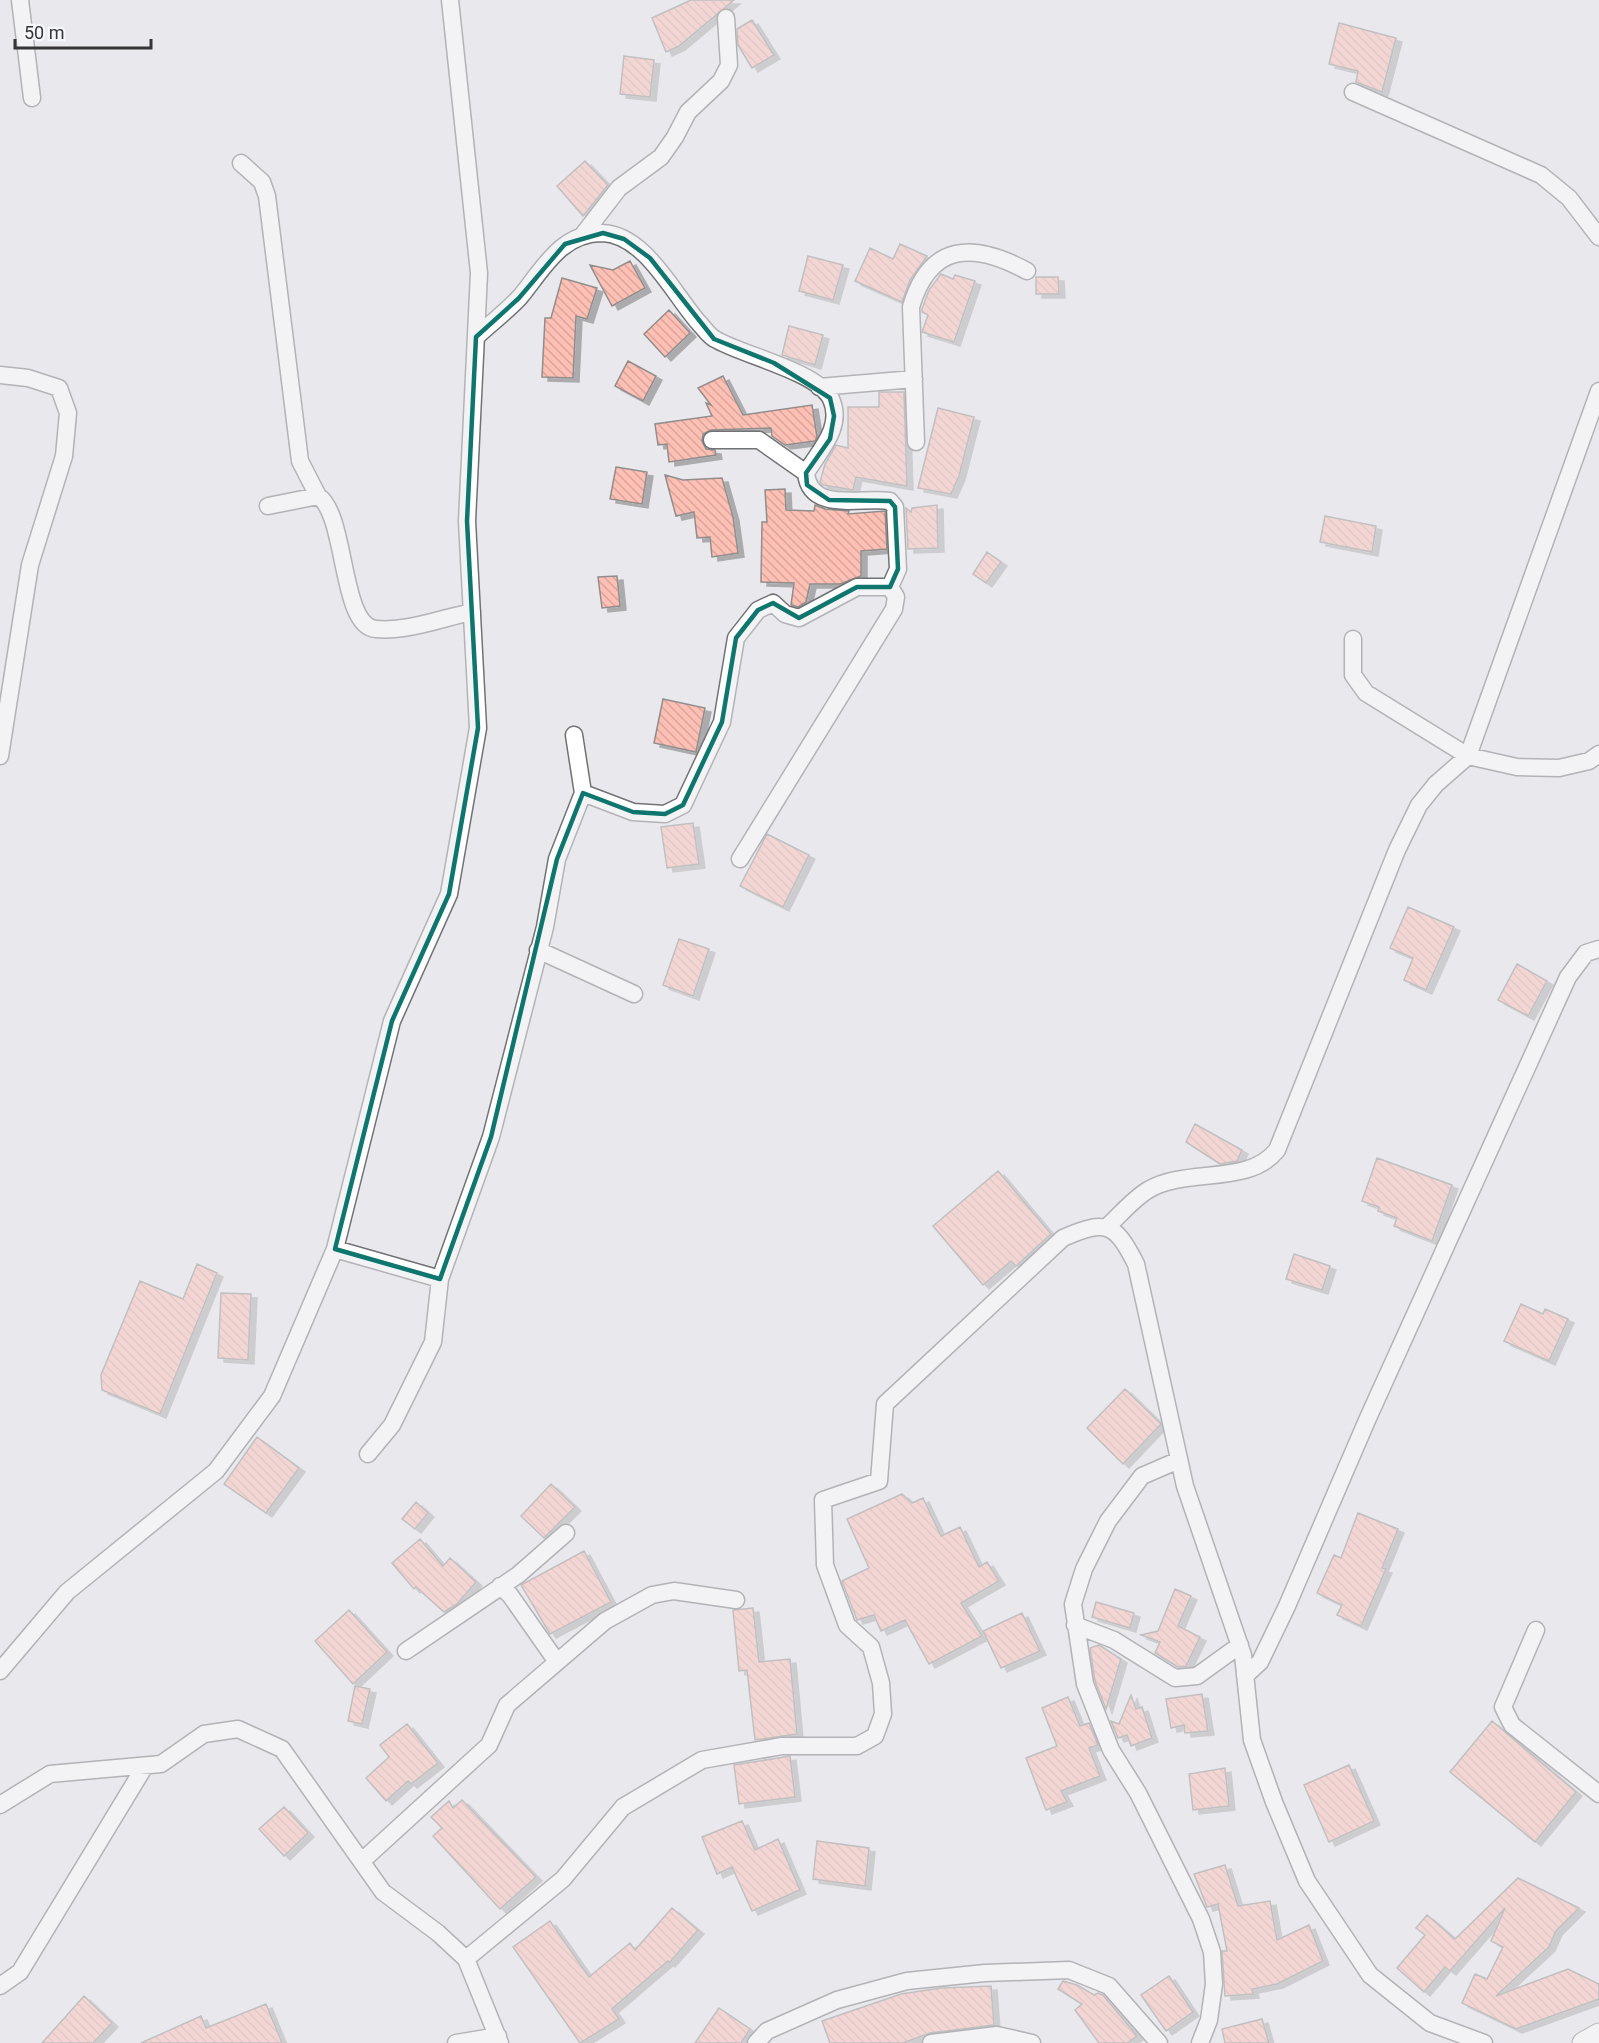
<svg xmlns="http://www.w3.org/2000/svg" width="1599" height="2043" font-family="Roboto,sans-serif">
  <style>
    .building { fill: url(#building-back-hatch); stroke: #918d8c; stroke-width: 1.5; filter: url(#shadow) }
    .lines { fill: none; stroke-linecap: round; stroke-linejoin: round }
    .minor-casing { stroke: #717275; stroke-width: 19 }
    .tertiary-casing { stroke: #717275; stroke-width: 23 }
    .minor { stroke: #fff; stroke-width: 16 }
    .tertiary { stroke: #fff; stroke-width: 21 }
    .marked { fill: none; stroke: #0f766e; stroke-width: 4.5; stroke-linejoin: round }
  </style>
  <defs>
    <pattern id="building-back-hatch" width="6" height="6" patternUnits="userSpaceOnUse" patternTransform="scale(1.5)"><rect width="6" height="6" fill="#febfb4"/><path d="M-1 5l2 2M0 0l6 6M5-1l2 2" fill="none" stroke="#daa59b"/></pattern>
    <filter id="shadow"><feDropShadow dx="6" dy="4" stdDeviation="0" flood-color="#0004"/></filter>
  </defs>
  <rect width="100%" height="100%" fill="#e9e9ed"/>
  <path class="building" d="M 691,0 L 734,0 L 679,46 L 666,52 L 652,18 Z
    M 752,20 L 774,55 L 752,68 L 738,45 L 737,29 Z
    M 1339,23 L 1396,38 L 1382,92 L 1356,82 L 1358,71 L 1329,64 Z
    M 624,56 L 654,60 L 650,97 L 620,94 Z
    M 585,161 L 608,185 L 583,216 L 557,186 Z
    M 900,244 L 927,256 L 910,280 L 902,302 L 855,281 L 870,248 L 893,259 Z
    M 808,256 L 843,265 L 833,300 L 799,291 Z
    M 630,261 L 645,288 L 612,306 L 590,265 L 613,270 Z
    M 941,274 L 953,279 L 955,275 L 975,281 L 954,342 L 922,332 L 928,315 L 922,312 L 922,309 L 929,290 Z
    M 1036,277 L 1058,277 L 1059,294 L 1036,294 Z
    M 562,278 L 597,288 L 587,319 L 576,316 L 573,378 L 542,377 L 545,318 L 551,318 Z
    M 669,310 L 690,333 L 665,357 L 644,334 Z
    M 789,326 L 823,335 L 815,365 L 782,355 Z
    M 628,361 L 656,376 L 643,401 L 615,386 Z
    M 723,376 L 743,415 L 812,405 L 817,437 L 815,441 L 785,445 L 772,436 L 771,428 L 711,430 L 703,434 L 702,441 L 706,449 L 715,450 L 716,455 L 669,462 L 667,444 L 658,445 L 655,424 L 712,416 L 706,403 L 711,405 L 698,388 Z
    M 879,392 L 904,392 L 907,486 L 856,477 L 853,490 L 823,485 L 820,482 L 825,464 L 836,445 L 848,448 L 848,407 L 879,407 Z
    M 938,408 L 974,417 L 959,476 L 951,494 L 918,488 Z
    M 616,467 L 647,472 L 642,504 L 610,499 Z
    M 665,475 L 683,480 L 722,478 L 733,517 L 738,553 L 712,557 L 710,537 L 697,538 L 694,512 L 676,516 Z
    M 785,489 L 786,510 L 814,511 L 815,505 L 825,509 L 849,511 L 848,514 L 885,511 L 887,549 L 861,551 L 861,576 L 840,584 L 810,584 L 806,602 L 798,607 L 791,605 L 794,583 L 761,582 L 762,522 L 767,522 L 765,490 Z
    M 937,505 L 938,548 L 908,549 L 906,508 L 911,512 L 912,508 Z
    M 1325,516 L 1376,526 L 1372,552 L 1320,542 Z
    M 987,552 L 1001,562 L 986,583 L 973,574 Z
    M 617,576 L 620,606 L 602,608 L 598,577 Z
    M 663,699 L 705,708 L 696,752 L 654,743 Z
    M 693,823 L 699,864 L 667,868 L 661,827 Z
    M 767,834 L 809,855 L 783,907 L 740,886 Z
    M 1408,907 L 1454,927 L 1426,990 L 1404,980 L 1413,958 L 1390,948 Z
    M 679,939 L 709,949 L 693,996 L 663,985 Z
    M 1517,964 L 1547,981 L 1528,1016 L 1498,1000 Z
    M 1195,1124 L 1242,1150 L 1237,1161 L 1220,1164 L 1186,1142 Z
    M 1377,1158 L 1452,1185 L 1432,1241 L 1394,1226 L 1397,1218 L 1378,1211 L 1379,1207 L 1362,1201 Z
    M 998,1171 L 1051,1234 L 1016,1266 L 1011,1261 L 983,1285 L 933,1226 Z
    M 1294,1254 L 1330,1266 L 1322,1290 L 1286,1279 Z
    M 197,1264 L 217,1273 L 160,1414 L 102,1390 L 101,1375 L 140,1281 L 183,1299 Z
    M 221,1293 L 251,1294 L 248,1360 L 218,1358 Z
    M 1521,1304 L 1543,1314 L 1545,1309 L 1568,1319 L 1549,1361 L 1504,1341 Z
    M 1125,1389 L 1161,1424 L 1123,1464 L 1087,1428 Z
    M 257,1437 L 299,1468 L 266,1513 L 224,1484 Z
    M 551,1484 L 575,1507 L 544,1538 L 521,1516 Z
    M 902,1494 L 912,1503 L 923,1498 L 941,1536 L 960,1527 L 979,1567 L 987,1562 L 999,1581 L 961,1603 L 982,1636 L 929,1664 L 905,1620 L 881,1631 L 874,1615 L 857,1620 L 842,1581 L 869,1568 L 847,1519 Z
    M 416,1502 L 428,1513 L 415,1529 L 402,1519 Z
    M 1358,1513 L 1398,1529 L 1382,1568 L 1386,1569 L 1361,1626 L 1337,1615 L 1342,1605 L 1317,1593 L 1334,1555 L 1341,1558 Z
    M 420,1539 L 443,1566 L 450,1558 L 476,1582 L 457,1604 L 444,1612 L 416,1587 L 414,1589 L 392,1563 Z
    M 584,1551 L 611,1602 L 550,1634 L 521,1585 Z
    M 1175,1589 L 1191,1596 L 1178,1626 L 1200,1637 L 1186,1666 L 1178,1667 L 1155,1653 L 1160,1642 L 1141,1635 L 1158,1631 Z
    M 1096,1602 L 1134,1613 L 1130,1628 L 1092,1617 Z
    M 753,1608 L 759,1662 L 790,1659 L 797,1734 L 755,1740 L 747,1670 L 739,1671 L 733,1610 Z
    M 349,1610 L 387,1652 L 353,1684 L 315,1641 Z
    M 1022,1613 L 1040,1651 L 1001,1668 L 983,1631 Z
    M 1099,1645 L 1121,1659 L 1106,1709 L 1095,1681 L 1090,1648 Z
    M 355,1686 L 370,1689 L 362,1724 L 348,1721 Z
    M 1202,1694 L 1208,1731 L 1185,1733 L 1184,1725 L 1171,1728 L 1166,1699 Z
    M 1131,1695 L 1136,1709 L 1142,1707 L 1152,1738 L 1131,1746 L 1127,1735 L 1118,1738 L 1111,1721 L 1119,1724 Z
    M 1068,1697 L 1080,1726 L 1089,1723 L 1098,1745 L 1089,1748 L 1100,1776 L 1061,1791 L 1067,1802 L 1046,1810 L 1026,1758 L 1057,1746 L 1042,1708 Z
    M 1492,1721 L 1576,1792 L 1535,1842 L 1450,1772 Z
    M 407,1724 L 438,1763 L 411,1784 L 408,1781 L 386,1801 L 366,1778 L 389,1757 L 380,1745 Z
    M 790,1756 L 795,1797 L 739,1804 L 734,1765 Z
    M 1349,1765 L 1374,1821 L 1329,1842 L 1304,1785 Z
    M 1225,1768 L 1229,1806 L 1193,1810 L 1189,1774 Z
    M 462,1800 L 536,1877 L 500,1909 L 433,1836 L 442,1828 L 431,1817 L 449,1801 L 453,1808 Z
    M 284,1807 L 308,1833 L 284,1856 L 259,1829 Z
    M 742,1821 L 755,1850 L 778,1839 L 800,1890 L 752,1911 L 732,1867 L 717,1874 L 702,1837 Z
    M 817,1841 L 869,1848 L 865,1886 L 813,1879 Z
    M 1225,1865 L 1238,1906 L 1270,1901 L 1277,1940 L 1309,1925 L 1323,1961 L 1277,1984 L 1252,1989 L 1253,1994 L 1225,1996 L 1222,1951 L 1227,1951 L 1218,1904 L 1207,1907 L 1194,1874 Z
    M 1518,1878 L 1579,1908 L 1556,1931 L 1549,1947 L 1496,1996 L 1568,1969 L 1599,1984 L 1599,1999 L 1516,2029 L 1462,2003 L 1475,1974 L 1487,1979 L 1503,1947 L 1491,1941 L 1505,1908 L 1450,1971 L 1445,1967 L 1424,1992 L 1397,1968 L 1425,1935 L 1416,1928 L 1427,1915 L 1455,1939 Z
    M 672,1908 L 698,1930 L 669,1963 L 668,1961 L 612,2009 L 619,2019 L 580,2043 L 513,1947 L 550,1921 L 589,1977 L 630,1943 L 635,1950 Z
    M 1169,1976 L 1193,2012 L 1166,2031 L 1141,1995 Z
    M 1063,1981 L 1077,1985 L 1094,1995 L 1098,1993 L 1103,1995 L 1137,2036 L 1127,2043 L 1099,2043 L 1075,2010 L 1082,2004 L 1058,1989 Z
    M 991,1986 L 994,2025 L 930,2033 L 903,2043 L 830,2043 L 822,2021 L 901,1994 L 941,1988 Z
    M 84,1996 L 112,2023 L 93,2043 L 42,2043 Z
    M 266,2004 L 282,2043 L 141,2043 L 201,2016 L 206,2028 Z
    M 719,2008 L 750,2029 L 741,2043 L 695,2043 Z
    M 1262,2019 L 1269,2043 L 1225,2043 L 1222,2029 Z"/>
  <g class="lines">
    <defs>
      <path id="minor" d="M 20,0 L 32,98
        M 1353,92 L 1541,175 L 1569,198 L 1599,237
        M 241,163 L 262,182 L 267,196 L 300,461 L 318,496
        M 582,236 L 619,188 L 661,157 L 675,137 L 688,112 L 721,81 L 729,65 L 726,18
        M 476,337 C 490,324 507,311 520,297 C 543,269 561,233 602,233 C 645,234 674,295 699,323 C 704,328 709,336 715,339 C 741,355 817,371 831,399 C 844,427 819,451 806,473 C 810,513 860,497 890,501 L 895,507 L 898,569 L 890,587
        M 0,375 L 28,378 L 59,388 L 68,413 L 64,456 L 30,565 L 0,756
        M 819,387 L 914,379
        M 712,440 L 759,440 L 806,473
        M 916,442 L 911,307 C 930,242 974,242 1027,271
        M 268,506 L 318,496 C 347,514 340,627 376,629 C 407,632 442,618 472,612
        M 1353,639 L 1353,675 L 1366,693 L 1468,756 L 1517,767 L 1559,768 L 1589,761 L 1599,754
        M 583,793 L 633,812 L 665,814 L 683,805 L 722,722 L 736,638 L 758,610 L 773,603 L 785,614 L 799,618 L 857,587 L 890,587 L 896,597 L 894,609 L 740,859
        M 538,950 L 634,994
        M 1107,1227 C 1119,1216 1133,1199 1148,1190 C 1186,1167 1249,1186 1277,1150 L 1397,850 L 1419,805 L 1436,784 L 1468,756 L 1599,391
        M 335,1249 L 440,1279
        M 368,1454 L 392,1425 L 433,1342 L 440,1279 L 491,1137 L 545,927 L 557,859 L 583,793 L 574,735
        M 1179,1460 L 1142,1476 L 1108,1521 L 1084,1569 L 1073,1604 L 1085,1684 L 1111,1750 L 1138,1793 L 1201,1919 L 1212,1952 L 1214,1984 L 1209,2020 L 1200,2043
        M 500,1586 L 510,1595 L 557,1662
        M 1075,1625 L 1114,1640 L 1175,1678 L 1197,1676 L 1240,1645
        M 1536,1630 L 1503,1707 L 1512,1725 L 1599,1794
        M 406,1651 L 518,1575 L 566,1533
        M 0,1671 L 67,1592 L 216,1471 L 272,1396 L 335,1249 L 392,1021 L 449,894 L 478,728 L 467,521 L 479,273 L 450,0
        M 1245,1676 L 1260,1662 L 1287,1606 L 1368,1418 L 1568,977 L 1586,953 L 1599,949
        M 0,1805 L 50,1774 L 161,1764 L 204,1734 L 238,1729 L 282,1749 L 383,1892 L 438,1933 L 466,1959 L 500,2043
        M 362,1861 L 489,1745 L 507,1705 L 605,1621 L 652,1595 L 674,1591 L 736,1600
        M 466,1959 L 563,1879 L 623,1807 L 702,1760 L 782,1746 L 857,1746 L 875,1736 L 883,1714 L 881,1683 L 871,1647 L 847,1625 L 825,1565 L 823,1500 L 879,1481 L 885,1404 L 1063,1238 C 1107,1219 1115,1223 1136,1264 L 1185,1486 L 1243,1655 L 1252,1740 L 1274,1802 L 1307,1881 L 1370,1975 L 1430,2023 L 1484,2043
        M 0,1986 L 20,1972 L 145,1766
        M 456,2043 L 498,2036
        M 756,2043 L 767,2031 L 837,2000 L 907,1981 L 985,1973 L 1069,1970 L 1109,1986 L 1159,2043
        M 931,2043 L 997,2035 L 1032,2043"/>
      <path id="tertiary" d="M 1583,2043 L 1599,2034"/>
    </defs>
    <use href="#minor" class="minor-casing"/>
    <use href="#tertiary" class="tertiary-casing"/>
    <use href="#minor" class="minor"/>
    <use href="#tertiary" class="tertiary"/>
  </g>
  <path d="M0 0H1599V2043H0ZM 603,233 L 624,239 L 650,258 L 714,339 L 774,363 L 830,398 L 834,416 L 830,439 L 806,473 L 807,485 L 829,500 L 890,501 L 895,507 L 898,569 L 890,587 L 857,587 L 799,618 L 773,603 L 758,610 L 736,638 L 722,722 L 683,805 L 665,814 L 633,812 L 583,793 L 557,859 L 491,1137 L 440,1279 L 335,1249 L 392,1021 L 449,894 L 478,728 L 467,521 L 476,337 L 519,298 L 565,244 Z" fill="#e9e9ed" fill-opacity=".55" fill-rule="evenodd"/>
  <path class="marked" d="M 603,233 L 624,239 L 650,258 L 714,339 L 774,363 L 830,398 L 834,416 L 830,439 L 806,473 L 807,485 L 829,500 L 890,501 L 895,507 L 898,569 L 890,587 L 857,587 L 799,618 L 773,603 L 758,610 L 736,638 L 722,722 L 683,805 L 665,814 L 633,812 L 583,793 L 557,859 L 491,1137 L 440,1279 L 335,1249 L 392,1021 L 449,894 L 478,728 L 467,521 L 476,337 L 519,298 L 565,244 Z"/>
  <path d="M15 39v9h136v-9" fill="none" stroke="#353537" stroke-width="3"/>
  <text x="24" y="39" font-size="18" fill="#353537" stroke="#f6f7fb" stroke-width="4.5" paint-order="stroke">50 m</text>
</svg>
